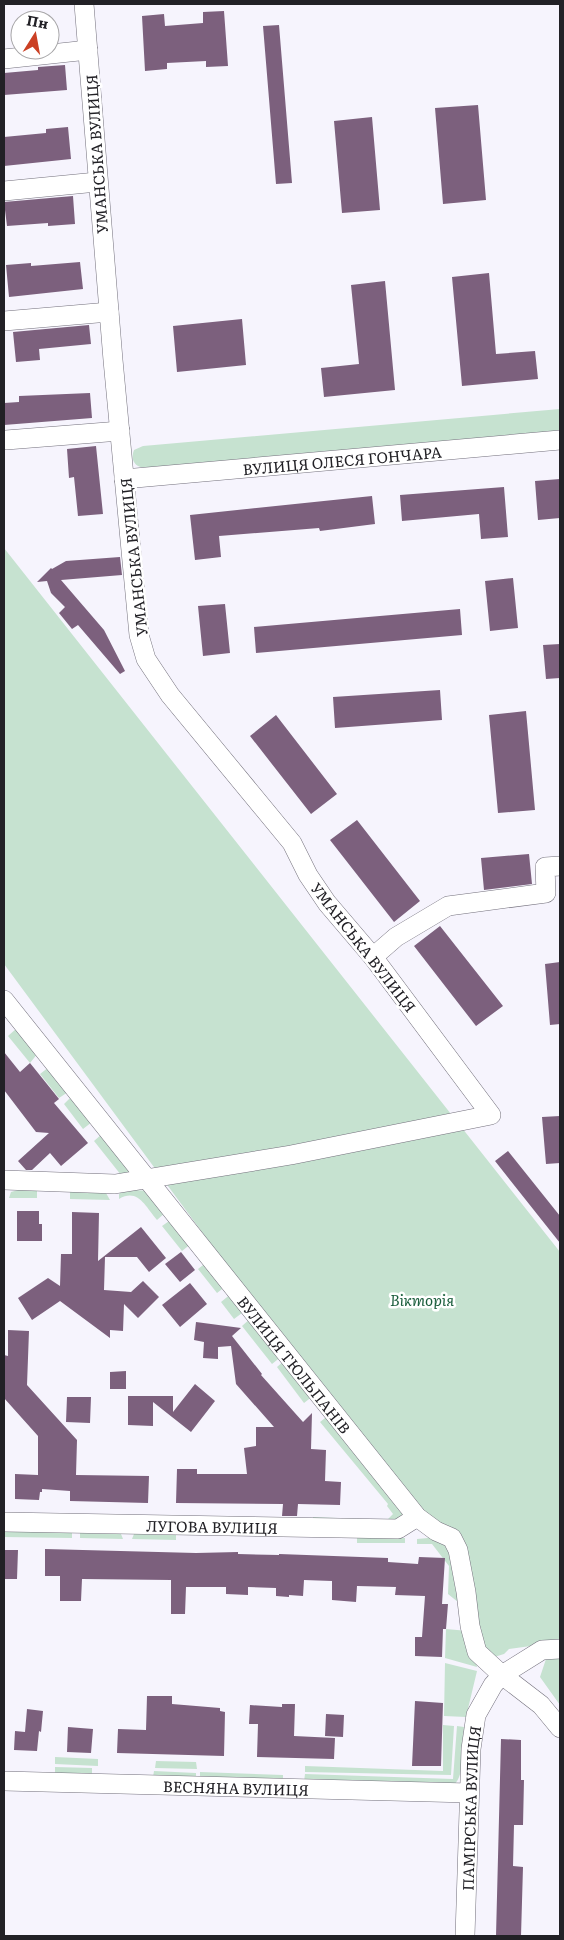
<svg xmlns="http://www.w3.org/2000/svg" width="564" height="1940" font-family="Literata,serif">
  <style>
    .green { fill: #c6e2d0 }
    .building { fill: #7c607d }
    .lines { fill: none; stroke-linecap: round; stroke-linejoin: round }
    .street-casing { stroke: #73707c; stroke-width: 20 }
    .street { stroke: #fff; stroke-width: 19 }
    .labels { text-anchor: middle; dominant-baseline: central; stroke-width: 5; stroke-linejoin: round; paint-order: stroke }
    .street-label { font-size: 15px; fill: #222126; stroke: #fff }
    .park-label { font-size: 15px; font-style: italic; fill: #1a5d3c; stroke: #fff }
  </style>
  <rect width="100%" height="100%" fill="#f6f4fd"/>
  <path class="green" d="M 560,409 L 560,432 L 145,468 C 135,467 130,460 134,450 L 143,446 Z
    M 4,548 L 560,1252 L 560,1642 L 509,1649 L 504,1654 L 491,1658 L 482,1651 L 463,1606 L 448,1594 L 449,1566 L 432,1544 L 417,1544 L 417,1539 L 428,1538 L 4,964 Z
    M 17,1028 L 38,1053 L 30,1063 L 8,1036 Z
    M 49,1067 L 68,1092 L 59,1098 L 40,1074 Z
    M 71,1097 L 92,1122 L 83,1129 L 64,1104 Z
    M 102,1134 L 133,1171 L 121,1175 L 94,1141 Z
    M 70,1189 L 106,1193 L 110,1200 L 70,1199 Z
    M 18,1190 L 37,1190 L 37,1198 L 9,1198 L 11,1192 Z
    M 135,1190 L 149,1191 L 166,1212 L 157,1220 C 145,1206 138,1188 119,1199 L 119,1194 L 123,1191 Z
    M 172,1219 L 192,1243 L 182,1251 L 162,1226 Z
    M 207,1262 L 226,1286 L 217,1293 L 198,1269 Z
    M 232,1293 L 246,1310 L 234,1319 L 221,1302 Z
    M 251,1318 L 282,1356 L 272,1364 L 242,1326 Z
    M 285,1360 L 313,1396 L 304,1403 L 277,1367 Z
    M 329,1415 L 404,1512 L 401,1518 L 391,1524 L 313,1522 L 313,1517 L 387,1520 L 393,1514 L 387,1506 L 388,1504 L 320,1422 Z
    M 4,1532 L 72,1532 L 72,1538 L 4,1537 Z
    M 80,1533 L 121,1534 L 123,1539 L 80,1538 Z
    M 134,1534 L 176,1535 L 176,1540 L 132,1539 Z
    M 357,1538 L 405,1538 L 405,1543 L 357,1543 Z
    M 446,1629 L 468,1631 L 477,1667 L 445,1658 Z
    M 560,1658 L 560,1705 L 540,1677 L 546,1659 Z
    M 445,1663 L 477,1671 L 466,1717 L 444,1716 Z
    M 443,1725 L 454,1726 L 451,1775 L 305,1772 L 305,1766 L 443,1771 Z
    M 457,1726 L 464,1727 C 463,1743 466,1778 452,1786 L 304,1782 L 305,1774 L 453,1779 Z
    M 55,1757 L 98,1759 L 98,1766 L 55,1764 Z
    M 156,1761 L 196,1762 L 197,1769 L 155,1768 Z
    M 55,1767 L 92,1768 L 92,1774 L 55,1773 Z
    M 154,1771 L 196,1773 L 196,1778 L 153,1777 Z
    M 200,1772 L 283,1775 L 283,1782 L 200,1779 Z"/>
  <path class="building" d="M 224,11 L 228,66 L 206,67 L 206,61 L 167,63 L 167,69 L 145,71 L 142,16 L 164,14 L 165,26 L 203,23 L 203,12 Z
    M 279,25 L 292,183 L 276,184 L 263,26 Z
    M 65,65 L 67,90 L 4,95 L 4,73 L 38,70 L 38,67 Z
    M 478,105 L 486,200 L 443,204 L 435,108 Z
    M 372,117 L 380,210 L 342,213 L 334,121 Z
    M 68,127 L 71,159 L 4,166 L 4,137 L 46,133 L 46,129 Z
    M 73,196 L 75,224 L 48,226 L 48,223 L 7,226 L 4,202 Z
    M 80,262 L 83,289 L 9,297 L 6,265 L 31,263 L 31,266 Z
    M 489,273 L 496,354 L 535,351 L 538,379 L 462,386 L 452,277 Z
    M 385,281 L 395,390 L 324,397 L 321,368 L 359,364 L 351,285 Z
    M 242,319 L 246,365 L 177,372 L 173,326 Z
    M 89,325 L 91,344 L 39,349 L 40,360 L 16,362 L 13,332 Z
    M 90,393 L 92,418 L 4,425 L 4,403 L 19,402 L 19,396 Z
    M 96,446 L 103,514 L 78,516 L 74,477 L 69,478 L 67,449 Z
    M 560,479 L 560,518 L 538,520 L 535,481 Z
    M 504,487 L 508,537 L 481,539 L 479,514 L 402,521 L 400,495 Z
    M 372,496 L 375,524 L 320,531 L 319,528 L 219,536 L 221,557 L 195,560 L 190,515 Z
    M 120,557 L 122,575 L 61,580 L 104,630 L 125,671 L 120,674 L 78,625 L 72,629 L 59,613 L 65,607 L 51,593 L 47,581 L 37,582 L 51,568 L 52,569 L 66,561 Z
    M 513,578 L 518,628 L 490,631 L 485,581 Z
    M 225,604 L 230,653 L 203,656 L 198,606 Z
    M 460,609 L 462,635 L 256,653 L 254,627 Z
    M 560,644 L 560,678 L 546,679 L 543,645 Z
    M 440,690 L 442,720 L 335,728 L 333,697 Z
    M 526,711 L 535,810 L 498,813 L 489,715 Z
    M 276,715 L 337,794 L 311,814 L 250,736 Z
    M 357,820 L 420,901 L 394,922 L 330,840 Z
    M 529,854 L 532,884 L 484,890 L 481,858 Z
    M 440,926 L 503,1006 L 476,1026 L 414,946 Z
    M 560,962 L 560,1024 L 550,1025 L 545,964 Z
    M 4,1052 L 20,1072 L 30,1063 L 59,1099 L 54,1103 L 88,1143 L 61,1166 L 50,1153 L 32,1170 L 26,1170 L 18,1161 L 49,1133 L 36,1132 L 4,1090 Z
    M 560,1116 L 560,1163 L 546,1164 L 542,1117 Z
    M 508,1151 L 560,1216 L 560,1243 L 495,1161 Z
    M 17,1211 L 39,1211 L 39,1224 L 42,1224 L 42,1241 L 17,1241 Z
    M 72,1212 L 99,1213 L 98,1261 L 141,1227 L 166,1258 L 149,1272 L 137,1257 L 105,1257 L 104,1290 L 131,1292 L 143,1281 L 159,1297 L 138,1318 L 124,1304 L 123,1331 L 110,1330 L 110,1338 L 60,1301 L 32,1320 L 18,1298 L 48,1278 L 60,1286 L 61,1254 L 72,1254 Z
    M 181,1252 L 195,1270 L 180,1282 L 165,1264 Z
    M 190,1283 L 207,1304 L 180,1327 L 162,1305 Z
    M 196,1322 L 241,1328 L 232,1336 L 262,1374 L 261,1375 L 303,1422 L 312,1413 L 311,1449 L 326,1450 L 325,1481 L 341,1482 L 340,1505 L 298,1504 L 297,1516 L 282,1516 L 283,1504 L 176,1503 L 177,1469 L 197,1469 L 197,1474 L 247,1474 L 244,1448 L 256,1446 L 256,1427 L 274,1427 L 236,1384 L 231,1346 L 218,1347 L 218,1359 L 203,1358 L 204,1342 L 194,1340 Z
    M 8,1330 L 29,1331 L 27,1385 L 77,1440 L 76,1475 L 149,1476 L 148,1503 L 70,1501 L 70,1491 L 42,1489 L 42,1492 L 40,1492 L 39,1500 L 15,1499 L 15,1474 L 38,1475 L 38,1436 L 4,1398 L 4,1355 L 8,1356 Z
    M 126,1371 L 126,1389 L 110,1389 L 110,1372 Z
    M 195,1384 L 215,1401 L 191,1432 L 153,1402 L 153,1426 L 128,1425 L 128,1396 L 173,1396 L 173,1412 Z
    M 67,1397 L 91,1397 L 90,1423 L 66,1422 Z
    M 45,1549 L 196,1553 L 238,1552 L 238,1554 L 279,1555 L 279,1554 L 388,1558 L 388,1562 L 418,1564 L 419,1557 L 445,1558 L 442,1604 L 448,1604 L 446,1629 L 443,1629 L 442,1657 L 415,1656 L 415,1637 L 422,1637 L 425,1596 L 395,1595 L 396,1587 L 357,1586 L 356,1602 L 332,1600 L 332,1581 L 304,1580 L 303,1596 L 289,1595 L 289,1597 L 276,1596 L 276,1588 L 248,1587 L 248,1595 L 226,1594 L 226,1587 L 186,1587 L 185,1614 L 171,1614 L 171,1580 L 82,1579 L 81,1601 L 60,1601 L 60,1576 L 45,1576 Z
    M 4,1550 L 18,1550 L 17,1579 L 4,1579 Z
    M 147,1696 L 172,1696 L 172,1704 L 220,1708 L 220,1711 L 225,1712 L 224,1756 L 117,1753 L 118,1729 L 146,1730 Z
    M 415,1701 L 443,1703 L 441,1766 L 412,1766 Z
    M 282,1704 L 295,1704 L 294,1736 L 335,1738 L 334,1759 L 257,1757 L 258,1724 L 249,1724 L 250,1705 L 282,1707 Z
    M 27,1709 L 43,1711 L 41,1732 L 39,1731 L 37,1751 L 14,1750 L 15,1731 L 25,1732 Z
    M 326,1714 L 344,1715 L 343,1737 L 325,1736 Z
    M 68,1727 L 93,1729 L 91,1753 L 67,1752 Z
    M 501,1739 L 521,1740 L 521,1780 L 524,1780 L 523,1825 L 514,1825 L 513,1866 L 523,1867 L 521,1936 L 496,1936 Z"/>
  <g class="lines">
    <defs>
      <g id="street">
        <path d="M 4,59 L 88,50"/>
        <path d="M 4,191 L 97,182"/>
        <path d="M 4,321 L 109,312"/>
        <path d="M 6,440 L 120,431"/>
        <path id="s1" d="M 124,479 L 560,440"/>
        <path d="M 373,957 L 396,937 L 448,906 L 546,893 L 545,867 L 560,866"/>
        <path id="s2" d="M 4,1000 L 417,1517 L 436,1531 L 452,1538 L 458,1550 L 466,1592 L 470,1626 L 477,1652 L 502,1675 L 541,1705 L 560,1728"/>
        <path d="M 4,1180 L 115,1184 L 291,1155 L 491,1115 L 373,957 L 327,903 L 308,875 L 292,843 L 170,695 L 146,659 L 139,635 L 113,360 L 84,4"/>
        <path id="s3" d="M 4,1522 L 398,1529 L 417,1517"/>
        <path id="s4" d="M 4,1781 L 469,1793"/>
        <path id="s5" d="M 465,1936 L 471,1749 L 476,1715 L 493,1685 L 502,1675 L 542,1650 L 560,1649"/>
      </g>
    </defs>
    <use href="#street" class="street-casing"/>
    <use href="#street" class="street"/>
  </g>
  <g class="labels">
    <g class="street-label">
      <text transform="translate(96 154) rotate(-94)">УМАНСЬКА ВУЛИЦЯ</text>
      <text stroke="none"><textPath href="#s1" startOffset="219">ВУЛИЦЯ ОЛЕСЯ ГОНЧАРА</textPath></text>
      <text transform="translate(133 557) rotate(-96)">УМАНСЬКА ВУЛИЦЯ</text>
      <text transform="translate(364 947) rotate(52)">УМАНСЬКА ВУЛИЦЯ</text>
      <text stroke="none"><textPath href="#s2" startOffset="466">ВУЛИЦЯ ТЮЛЬПАНІВ</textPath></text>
      <text stroke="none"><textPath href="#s3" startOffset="208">ЛУГОВА ВУЛИЦЯ</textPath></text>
      <text stroke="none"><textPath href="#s4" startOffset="232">ВЕСНЯНА ВУЛИЦЯ</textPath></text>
      <text stroke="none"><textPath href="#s5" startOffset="128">ПАМІРСЬКА ВУЛИЦЯ</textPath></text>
    </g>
    <g class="park-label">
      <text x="422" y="1299">Вікторія</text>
    </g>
  </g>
  <rect width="564" height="1940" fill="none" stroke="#222126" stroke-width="10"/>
  <g transform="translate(35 35) rotate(11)"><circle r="24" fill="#ffffff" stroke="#a7a6a8"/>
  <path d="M0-4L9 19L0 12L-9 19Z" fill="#cb4024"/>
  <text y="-8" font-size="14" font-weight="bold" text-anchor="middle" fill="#222126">Пн</text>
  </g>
</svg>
